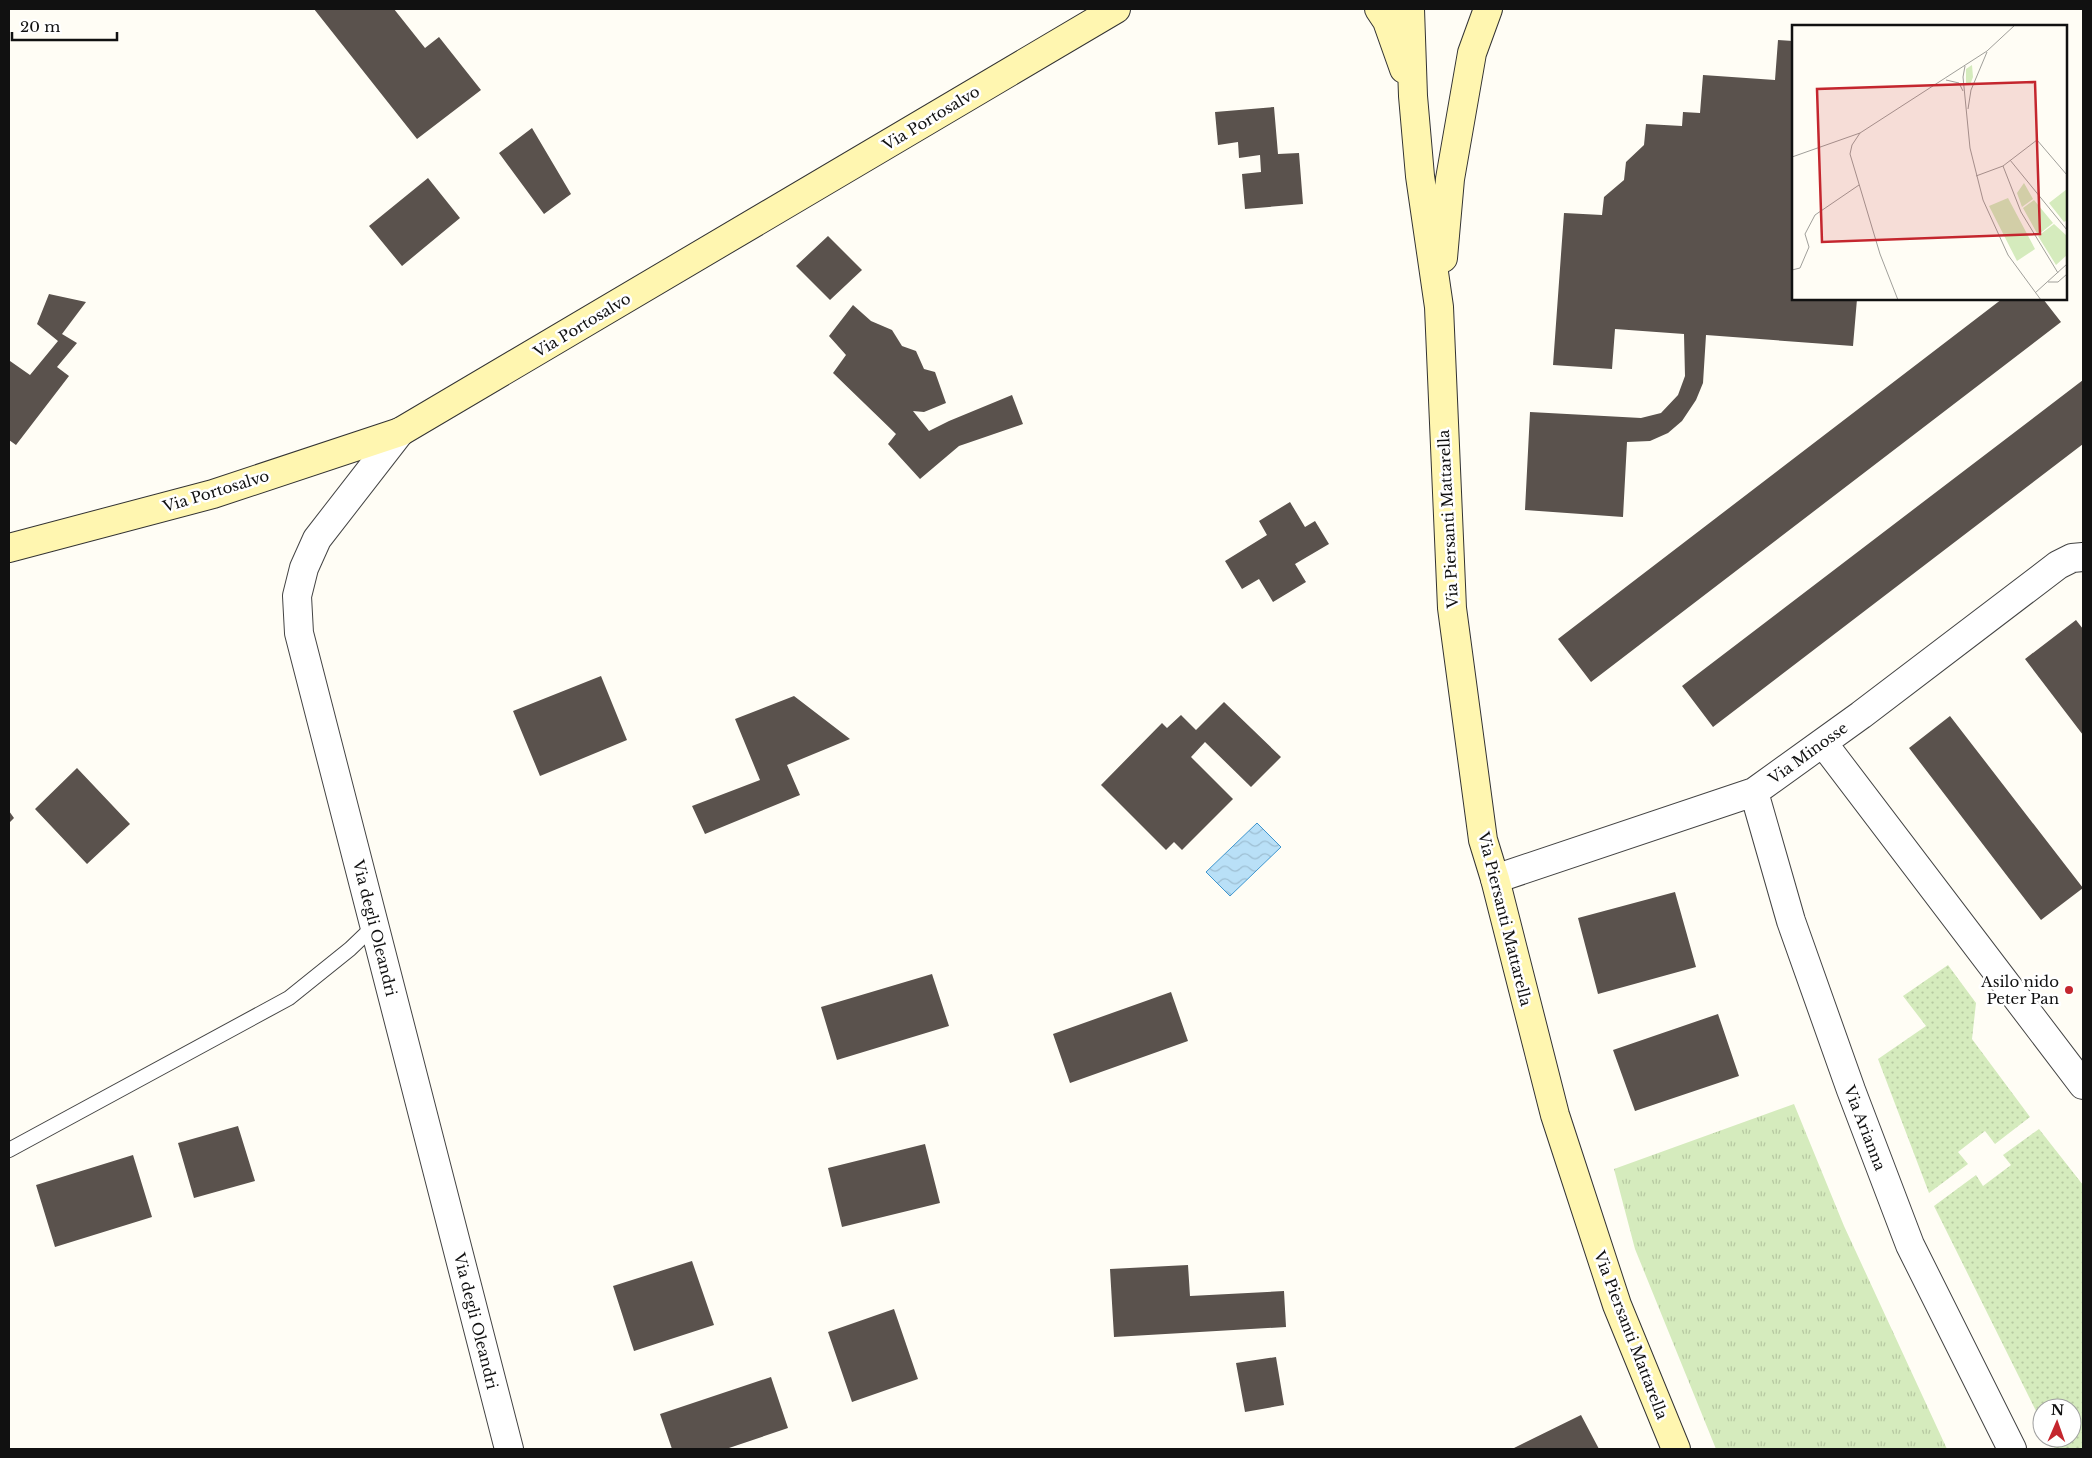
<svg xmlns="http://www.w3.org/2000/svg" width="2092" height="1458" font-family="'Libre Baskerville',serif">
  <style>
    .grass { fill: url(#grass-tufts) }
    .park { fill: url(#park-dots) }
    .water { fill: url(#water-waves); stroke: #3f96cf }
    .building { fill: #5a524d }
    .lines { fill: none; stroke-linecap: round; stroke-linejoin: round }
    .lane-casing { stroke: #444; stroke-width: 16 }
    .street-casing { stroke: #444; stroke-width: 30 }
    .secondary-casing { stroke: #333; stroke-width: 30 }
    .lane { stroke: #fff; stroke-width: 14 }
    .street { stroke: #fff; stroke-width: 28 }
    .secondary { stroke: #fff6b0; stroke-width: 28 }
    .poi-dot { fill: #c4262e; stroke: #fff; stroke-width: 2 }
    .labels { text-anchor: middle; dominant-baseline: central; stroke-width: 5; stroke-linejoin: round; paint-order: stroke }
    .street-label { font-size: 15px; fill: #111; stroke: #fff }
    .poi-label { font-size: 15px; fill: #111; stroke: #fff; text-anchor: end }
    .inset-road { fill: none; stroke: #a09f9a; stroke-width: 1 }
    .view { fill: #c4262e; fill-opacity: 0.15; stroke: #c4262e; stroke-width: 2.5 }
    .inset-edge { fill: none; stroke: #111; stroke-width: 2.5 }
  </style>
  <defs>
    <pattern id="grass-tufts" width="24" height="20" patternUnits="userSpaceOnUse" patternTransform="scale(1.25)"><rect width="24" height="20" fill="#d5ebbd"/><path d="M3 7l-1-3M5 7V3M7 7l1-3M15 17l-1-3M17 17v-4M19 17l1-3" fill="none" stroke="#b6c8a1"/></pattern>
    <pattern id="park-dots" width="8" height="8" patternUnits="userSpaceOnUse" patternTransform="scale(1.25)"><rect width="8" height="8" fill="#d5ebbd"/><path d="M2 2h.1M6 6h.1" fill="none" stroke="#b6c8a1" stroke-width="1.8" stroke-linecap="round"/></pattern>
    <pattern id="water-waves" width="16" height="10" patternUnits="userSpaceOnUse" patternTransform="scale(1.25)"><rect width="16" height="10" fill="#b9e0f7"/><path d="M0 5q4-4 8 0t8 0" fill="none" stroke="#9ebfd3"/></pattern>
  </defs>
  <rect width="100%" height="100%" fill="#fffdf5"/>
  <path class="grass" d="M 1794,1104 L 1844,1226 L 1947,1449 L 1716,1449 L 1635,1249 L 1614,1169 Z"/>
  <path class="park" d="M 1948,965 L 1976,1003 L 1972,1039 L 2030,1117 L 1995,1144 L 1985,1131 L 1958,1152 L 1968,1164 L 1929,1193 L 1878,1059 L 1926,1026 L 1903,996 Z
    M 2039,1129 L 2083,1185 L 2083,1449 L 2055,1449 L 2050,1438 L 2072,1438 L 2072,1408 L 2042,1408 L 2042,1423 L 1934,1206 L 1976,1175 L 1983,1186 L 2011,1165 L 2003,1155 Z"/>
  <path class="water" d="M 1257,823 L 1281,847 L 1230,896 L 1206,872 Z"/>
  <path class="building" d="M 314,9 L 394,9 L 425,48 L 439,37 L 481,90 L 417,139 Z
    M 1778,40 L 1793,41 L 1793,299 L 1857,299 L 1853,346 L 1706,335 L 1703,383 L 1696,400 L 1682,421 L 1668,433 L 1650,441 L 1627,442 L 1623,517 L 1525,510 L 1530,412 L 1641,418 L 1661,413 L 1678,395 L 1685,376 L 1684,334 L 1615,329 L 1612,369 L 1553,365 L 1564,213 L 1602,215 L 1604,197 L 1624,180 L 1626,162 L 1644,145 L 1646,124 L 1682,126 L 1683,112 L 1700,113 L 1703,75 L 1775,80 Z
    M 1274,107 L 1278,154 L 1299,153 L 1303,204 L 1245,209 L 1242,174 L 1261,172 L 1260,155 L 1239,158 L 1238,142 L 1218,145 L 1215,112 Z
    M 532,128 L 571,194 L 544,214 L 499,153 Z
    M 428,178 L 460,218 L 402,266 L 369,226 Z
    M 828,236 L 862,270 L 830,300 L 796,266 Z
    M 49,294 L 86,302 L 62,334 L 77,343 L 57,367 L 69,376 L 16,445 L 9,440 L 9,362 L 10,361 L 30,375 L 58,341 L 37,324 Z
    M 2002,299 L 2043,299 L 2061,322 L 1591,682 L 1558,639 Z
    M 853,305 L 871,321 L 892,330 L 902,346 L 916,351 L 924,369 L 935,372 L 946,403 L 924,412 L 913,411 L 929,431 L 949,421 L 1012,395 L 1023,424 L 959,446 L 920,479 L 888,444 L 896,434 L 833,373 L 846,355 L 829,336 Z
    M 2083,380 L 2083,444 L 1713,727 L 1682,686 Z
    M 1290,502 L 1305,527 L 1315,521 L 1329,544 L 1295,564 L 1306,582 L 1273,602 L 1259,579 L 1242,589 L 1225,561 L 1267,535 L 1259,521 Z
    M 2076,620 L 2083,629 L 2083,735 L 2025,659 Z
    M 601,676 L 627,740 L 540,776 L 513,711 Z
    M 794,696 L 850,739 L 787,765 L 800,795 L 705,834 L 692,806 L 760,780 L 735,719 Z
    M 1224,702 L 1281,757 L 1251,787 L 1205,742 L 1191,757 L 1233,799 L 1182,850 L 1174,842 L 1166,850 L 1101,785 L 1162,723 L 1167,728 L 1181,715 L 1196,730 Z
    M 1950,716 L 2083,888 L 2041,920 L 1909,748 Z
    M 77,768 L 130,824 L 87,864 L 35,809 Z
    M 9,811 L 14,818 L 9,823 Z
    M 1675,892 L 1696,967 L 1598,994 L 1578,918 Z
    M 932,974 L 949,1026 L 837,1060 L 821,1007 Z
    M 1171,992 L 1188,1041 L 1070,1083 L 1053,1034 Z
    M 1718,1014 L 1739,1076 L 1635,1111 L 1613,1050 Z
    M 238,1126 L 255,1181 L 194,1198 L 178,1143 Z
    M 925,1144 L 940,1203 L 842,1227 L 828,1168 Z
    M 133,1155 L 152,1217 L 55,1247 L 36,1185 Z
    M 692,1261 L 714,1325 L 634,1351 L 613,1286 Z
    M 1188,1265 L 1190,1296 L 1284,1291 L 1286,1327 L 1114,1337 L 1110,1269 Z
    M 894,1309 L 918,1379 L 852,1402 L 828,1332 Z
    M 1276,1357 L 1284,1405 L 1245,1412 L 1236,1363 Z
    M 771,1377 L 788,1428 L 726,1449 L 672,1449 L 660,1414 Z
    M 1581,1415 L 1599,1449 L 1512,1449 Z"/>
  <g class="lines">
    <defs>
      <path id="lane" d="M 9,1150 L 289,998 L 350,949 L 374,926"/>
      <path id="street" d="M 400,432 L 317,539 L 304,568 L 297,596 L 299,633 L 509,1449
        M 1823,743 L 2083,1085
        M 1754,792 L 1791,921 L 1851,1090 L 1910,1245 L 2012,1449
        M 1495,879 L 1754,792 L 1861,715 L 2058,565 L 2072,558 L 2083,557"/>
      <path id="secondary" d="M 1379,9 L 1387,21 L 1404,69
        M 1410,9 L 1413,96 L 1420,176 L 1439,307 L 1452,608 L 1483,840 L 1495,879 L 1555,1115 L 1617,1305 L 1676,1449
        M 1443,258 L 1450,179 L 1472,53 L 1488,9
        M 9,548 L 213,494 L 400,432 L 1116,9"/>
    </defs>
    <use href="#lane" class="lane-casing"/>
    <use href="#street" class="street-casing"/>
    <use href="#secondary" class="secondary-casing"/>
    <use href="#lane" class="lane"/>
    <use href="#street" class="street"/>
    <use href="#secondary" class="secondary"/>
  </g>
  <circle class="poi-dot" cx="2069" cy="990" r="5"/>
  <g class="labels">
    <g class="street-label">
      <text transform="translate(931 118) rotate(-31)">Via Portosalvo</text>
      <text transform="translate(582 325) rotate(-31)">Via Portosalvo</text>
      <text transform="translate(216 491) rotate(-17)">Via Portosalvo</text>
      <text transform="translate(1448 519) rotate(-93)">Via Piersanti Mattarella</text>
      <text transform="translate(1808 753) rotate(-36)">Via Minosse</text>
      <text transform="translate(1505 919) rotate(76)">Via Piersanti Mattarella</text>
      <text transform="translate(375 928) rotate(76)">Via degli Oleandri</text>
      <text transform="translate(1865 1128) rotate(69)">Via Arianna</text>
      <text transform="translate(476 1321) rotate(76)">Via degli Oleandri</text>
      <text transform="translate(1631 1335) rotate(69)">Via Piersanti Mattarella</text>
    </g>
    <g class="poi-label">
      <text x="2059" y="981">Asilo nido<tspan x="2059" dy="17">Peter Pan</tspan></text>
    </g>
  </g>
  <g transform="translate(1792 25)">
    <rect width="275" height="275" fill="#fffdf5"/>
    <path d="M 275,164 L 275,195 L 272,197 L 257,178 ZM 216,173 L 243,224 L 225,236 L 197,181 Z" fill="#d5ebbd"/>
    <path d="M 180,40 L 181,52 L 178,60 L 174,60 L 174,44 ZM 232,158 L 241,174 L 230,182 L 225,168 ZM 242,175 L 261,198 L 246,210 L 231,183 ZM 262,199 L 275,211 L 275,230 L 264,240 L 246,211 Z" fill="#d5ebbd"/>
    <path class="inset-road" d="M 173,41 L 171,52 L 178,123 L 191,175 L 216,230 L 249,275M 154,55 L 167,58 L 171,66M 176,84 L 179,65 L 195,27M 68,108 L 60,120 L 58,129 L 88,229 L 106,275M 0,132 L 68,108 L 195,26 L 223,0M 218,135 L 275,205M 211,141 L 229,187 L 266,248M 184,151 L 211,141 L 245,115 L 275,150M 0,245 L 8,243 L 17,222 L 13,209 L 23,190 L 67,160M 256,257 L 266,257 L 275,249M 243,268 L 275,239"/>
    <path class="view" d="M 243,57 L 248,209 L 30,217 L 25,64 Z"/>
    <rect width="275" height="275" class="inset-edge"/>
  </g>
  <rect width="2092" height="1458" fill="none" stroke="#111111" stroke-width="20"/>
  <g transform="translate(2057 1423) rotate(2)"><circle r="24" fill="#ffffff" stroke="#a0a0a0"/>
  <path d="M0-4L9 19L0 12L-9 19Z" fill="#c4262e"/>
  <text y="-8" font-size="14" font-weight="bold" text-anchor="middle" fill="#111111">N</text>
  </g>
  <path d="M12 32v8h105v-8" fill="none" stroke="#111111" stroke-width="2.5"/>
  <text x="20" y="32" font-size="15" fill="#111111" stroke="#ffffff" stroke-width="4" paint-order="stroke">20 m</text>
</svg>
